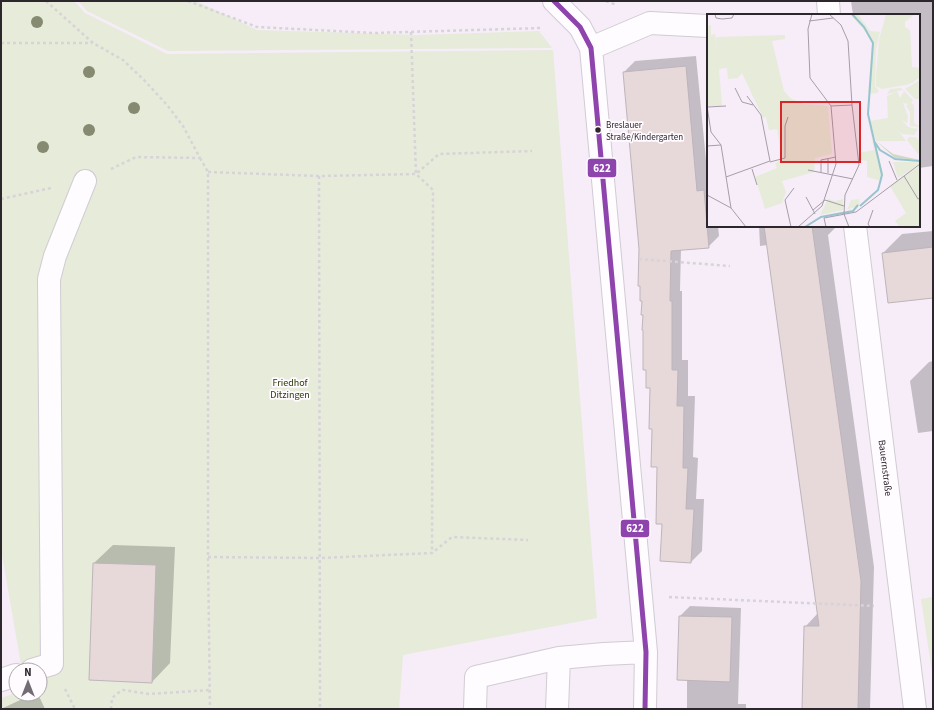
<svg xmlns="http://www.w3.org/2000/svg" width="934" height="710" font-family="'Source Sans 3',sans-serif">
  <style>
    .green { fill: #e6ebda }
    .shadow { fill: #0003 }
    .building { fill: #e7d8da; stroke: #beb5ba }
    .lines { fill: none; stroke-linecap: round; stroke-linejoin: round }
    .minor-casing { stroke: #d1cbd3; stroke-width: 24 }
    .path { stroke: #d7d4d7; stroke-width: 2.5; stroke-dasharray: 3 3; stroke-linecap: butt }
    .minor { stroke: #fefcfe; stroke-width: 22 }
    .bus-1-casing { stroke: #fffbff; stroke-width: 8 }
    .bus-1 { stroke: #8e44ad; stroke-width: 5 }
    .tree { fill: #858a71 }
    .bus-dot { fill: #2c262d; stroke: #fffbff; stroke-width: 1.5 }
    .labels { text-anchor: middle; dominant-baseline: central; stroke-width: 3.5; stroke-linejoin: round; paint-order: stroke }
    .bus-label { font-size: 9px; fill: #2c262d; stroke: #fffbff; text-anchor: start }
    .park-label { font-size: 10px; fill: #293902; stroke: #fffbff }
    .street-label { font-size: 10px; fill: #2c262d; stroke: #fffbff }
    .inset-river { fill: none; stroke: #98c4cf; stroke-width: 2 }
    .inset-road { fill: none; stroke: #a59da7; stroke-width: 1 }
    .view { fill: #d62828; fill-opacity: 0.15; stroke: #d62828; stroke-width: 2 }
    .inset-edge { fill: none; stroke: #2c262d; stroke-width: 2 }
    .line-badge { stroke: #fffbff; stroke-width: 1.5 }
    .badge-label { font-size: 11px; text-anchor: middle; font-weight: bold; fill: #fff }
  </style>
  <rect width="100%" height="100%" fill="#f6edf8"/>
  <path class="green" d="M 1,1 L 74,1 L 85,13 L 167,54 L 553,50 L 597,618 L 403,655 L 399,709 L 1,709 L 1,698 L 16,693 L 16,694 L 40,694 L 40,670 L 22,670 L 1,549 Z
    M 78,1 L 196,1 L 257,30 L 417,35 L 539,31 L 552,48 L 168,51 L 87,11 Z
    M 933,597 L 933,679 L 921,599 Z"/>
  <path class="shadow" d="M 851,1 L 933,1 L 933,166 L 919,168 L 919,15 L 853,15 Z
    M 696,56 L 708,181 L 708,226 L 718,226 L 719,236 L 708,247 L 681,249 L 680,291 L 682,291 L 682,360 L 688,360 L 688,396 L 695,396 L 693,457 L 698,458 L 696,499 L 704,499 L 702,551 L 691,562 L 663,523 L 658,466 L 653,428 L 651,387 L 647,369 L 640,249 L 624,72 L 635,61 Z
    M 759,226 L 835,226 L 835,228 L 828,235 L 874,567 L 870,709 L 803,709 L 805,627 L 818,613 L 767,245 L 760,246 Z
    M 933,231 L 933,297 L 883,253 L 902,234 Z
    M 933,361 L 933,431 L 918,433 L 910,381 L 929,362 Z
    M 113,545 L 175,547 L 170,663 L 152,682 L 94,563 Z
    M 690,606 L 741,608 L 738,704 L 746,704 L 746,709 L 687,709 L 687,679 L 678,679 L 680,616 Z
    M 33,694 L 38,694 L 45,709 L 1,709 Z"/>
  <path class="building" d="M 686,66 L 697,191 L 704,190 L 709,248 L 671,251 L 670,301 L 672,301 L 672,370 L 678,370 L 677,406 L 684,406 L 683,468 L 688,468 L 686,509 L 694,509 L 691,563 L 660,561 L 662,524 L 656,524 L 657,467 L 651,467 L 652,429 L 649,429 L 650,388 L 646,388 L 646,370 L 643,370 L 643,330 L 642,330 L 643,315 L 641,315 L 642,301 L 640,301 L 640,286 L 638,286 L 639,249 L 623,72 Z
    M 764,226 L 812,226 L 861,581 L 858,709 L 802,709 L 804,626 L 819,626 Z
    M 933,247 L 933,298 L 888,303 L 882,253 Z
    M 93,563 L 156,565 L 152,683 L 89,680 Z
    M 679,616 L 732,617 L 730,682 L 677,680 Z"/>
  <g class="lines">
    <defs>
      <path id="minor" d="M 554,1 L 580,27 L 591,48 L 646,652 L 645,709
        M 828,1 L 829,15
        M 591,48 L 650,23 L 708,26
        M 855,226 L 915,709
        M 32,670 L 52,664 L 49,279 L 55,256 L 85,181
        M 1,680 L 16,675
        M 475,709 L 476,677 L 559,658 L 604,654 L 646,652
        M 557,709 L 559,658"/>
    </defs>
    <use href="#minor" class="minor-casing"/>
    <path class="path" d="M 46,1 L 93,43 L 123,60 L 144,80 L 167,105 L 183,126 L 200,158 L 136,157 L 111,169
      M 188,1 L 257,27 L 374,33 L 541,28
      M 606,1 L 617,5
      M 411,32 L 416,174 L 433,190 L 432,553
      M 1,43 L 92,43
      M 200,158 L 208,172 L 208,557 L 210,709
      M 208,172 L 319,176 L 416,174 L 439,154 L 532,151
      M 319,176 L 320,709
      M 1,199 L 51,188
      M 639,259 L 730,266
      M 208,557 L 321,558 L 432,553 L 452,537 L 528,540
      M 669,597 L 874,606
      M 65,689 L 75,709
      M 111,709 L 112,698 L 118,693 L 123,690 L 149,694 L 210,690"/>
    <use href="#minor" class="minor"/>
    <defs>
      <path id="bus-1" d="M 554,1 L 580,27 L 591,48 L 646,652 L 645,709"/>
    </defs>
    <use href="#bus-1" class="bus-1-casing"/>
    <use href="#bus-1" class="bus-1"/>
  </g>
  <g class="tree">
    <circle cx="37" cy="22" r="6"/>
    <circle cx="89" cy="72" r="6"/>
    <circle cx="134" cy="108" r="6"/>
    <circle cx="89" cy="130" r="6"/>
    <circle cx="43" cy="147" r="6"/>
  </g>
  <circle class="bus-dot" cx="598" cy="130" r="3.5"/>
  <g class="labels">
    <g class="bus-label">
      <text x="606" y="125">Breslauer<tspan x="606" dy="12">Straße/Kindergarten</tspan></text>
    </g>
    <g class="park-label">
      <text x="290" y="383">Friedhof<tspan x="290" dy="12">Ditzingen</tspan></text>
    </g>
    <g class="street-label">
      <text transform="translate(885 468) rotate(83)">Bauernstraße</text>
    </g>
  </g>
  <g transform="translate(707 14)">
    <rect width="213" height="213" fill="#f6edf8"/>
    <path d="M 143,0 L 151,0 L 163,17 L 173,18 L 169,35 L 168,72 L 172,77 L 170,79 L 161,80 L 165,29 L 158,17 ZM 179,0 L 208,0 L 198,8 L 198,13 L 203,16 L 205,53 L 213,54 L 213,63 L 205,69 L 201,69 L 204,70 L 175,75 L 169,72 L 169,62 L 172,26 ZM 4,11 L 4,21 L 8,20 L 10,36 L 9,23 L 78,21 L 78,25 L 65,27 L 77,77 L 83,84 L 96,90 L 121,92 L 125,140 L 108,144 L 107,158 L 75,167 L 79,178 L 75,189 L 58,195 L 48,163 L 70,154 L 68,149 L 76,146 L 70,115 L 62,116 L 59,103 L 56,104 L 35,59 L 31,64 L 21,65 L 20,54 L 12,55 L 15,92 L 0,92 L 0,12 ZM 213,66 L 213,85 L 208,85 L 198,75 ZM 194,74 L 196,76 L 190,77 L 193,84 L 197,77 L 206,86 L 204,89 L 207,91 L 207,109 L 213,113 L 203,112 L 203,98 L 199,91 L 202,90 L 196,89 L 201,103 L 200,109 L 195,106 L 201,113 L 211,115 L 207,121 L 195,120 L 191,116 L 199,127 L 169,127 L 163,107 L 181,104 L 180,82 L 189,78 L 180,80 L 183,75 ZM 161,81 L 161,100 L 176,159 L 174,167 L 160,163 L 160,147 L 153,146 L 152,139 L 167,136 L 160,100 ZM 202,123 L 208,123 L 213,127 L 213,138 L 211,140 L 200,126 ZM 186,148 L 213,148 L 213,150 L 191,164 ZM 213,151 L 213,213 L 193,213 L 188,207 L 199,199 L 183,172 ZM 121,185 L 128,187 L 136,185 L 136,196 L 113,201 ZM 152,185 L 153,191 L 140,196 L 144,186 Z" fill="#e6ebda"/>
    <path d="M 169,127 L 186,140 L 213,146 L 188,144 Z" fill="#d2d9c3"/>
    <path class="inset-river" d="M 145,0 L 157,13 L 166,29 L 161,100 L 175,161 L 171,176 L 153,192M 167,127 L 173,136 L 188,145 L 213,147M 98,213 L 114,203 L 146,197 L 151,191"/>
    <path class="inset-road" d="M 8,0 L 9,4 L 15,5 L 25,4 L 27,0M 122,0 L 134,11 L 141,27 L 145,91 L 152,151 L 138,181 L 137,200 L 142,213M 102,7 L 126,4M 28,74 L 35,88 L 46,91M 0,92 L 4,118 L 14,131 L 24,194M 124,92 L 145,91M 1,93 L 19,92M 0,132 L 14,131M 182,147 L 190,166M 63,148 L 78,144 L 78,112 L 81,103M 45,155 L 50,171M 101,156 L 146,165M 114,158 L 114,146 L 129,143M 121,159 L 121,144M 197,162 L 211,185 L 213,184M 19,163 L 63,147 L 54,101 L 40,82M 0,181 L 24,194 L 39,213M 99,183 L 108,200M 118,186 L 137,192M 106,196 L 118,186M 84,213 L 78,186 L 87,174M 91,213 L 115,192 L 129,150 L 124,92 L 103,64 L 101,15 L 105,0M 119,213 L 117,204 L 149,198 L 213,150M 163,213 L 161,210 L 166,196"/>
    <path class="view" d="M 74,88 L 153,88 L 153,148 L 74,148 Z"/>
    <rect width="213" height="213" class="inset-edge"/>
  </g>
  <g class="line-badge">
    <rect x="587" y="158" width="30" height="20" rx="4" fill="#8e44ad"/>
    <rect x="620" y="519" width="30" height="19" rx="4" fill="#8e44ad"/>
  </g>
  <g class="badge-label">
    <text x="602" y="172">622</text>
    <text x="635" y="532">622</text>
  </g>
  <rect width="934" height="710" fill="none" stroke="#2c262d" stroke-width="4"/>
  <g transform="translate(28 682)"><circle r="19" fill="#fffbff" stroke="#aba6ab"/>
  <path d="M0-3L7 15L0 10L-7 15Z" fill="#736c74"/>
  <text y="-6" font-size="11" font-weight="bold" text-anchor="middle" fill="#2c262d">N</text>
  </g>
</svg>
